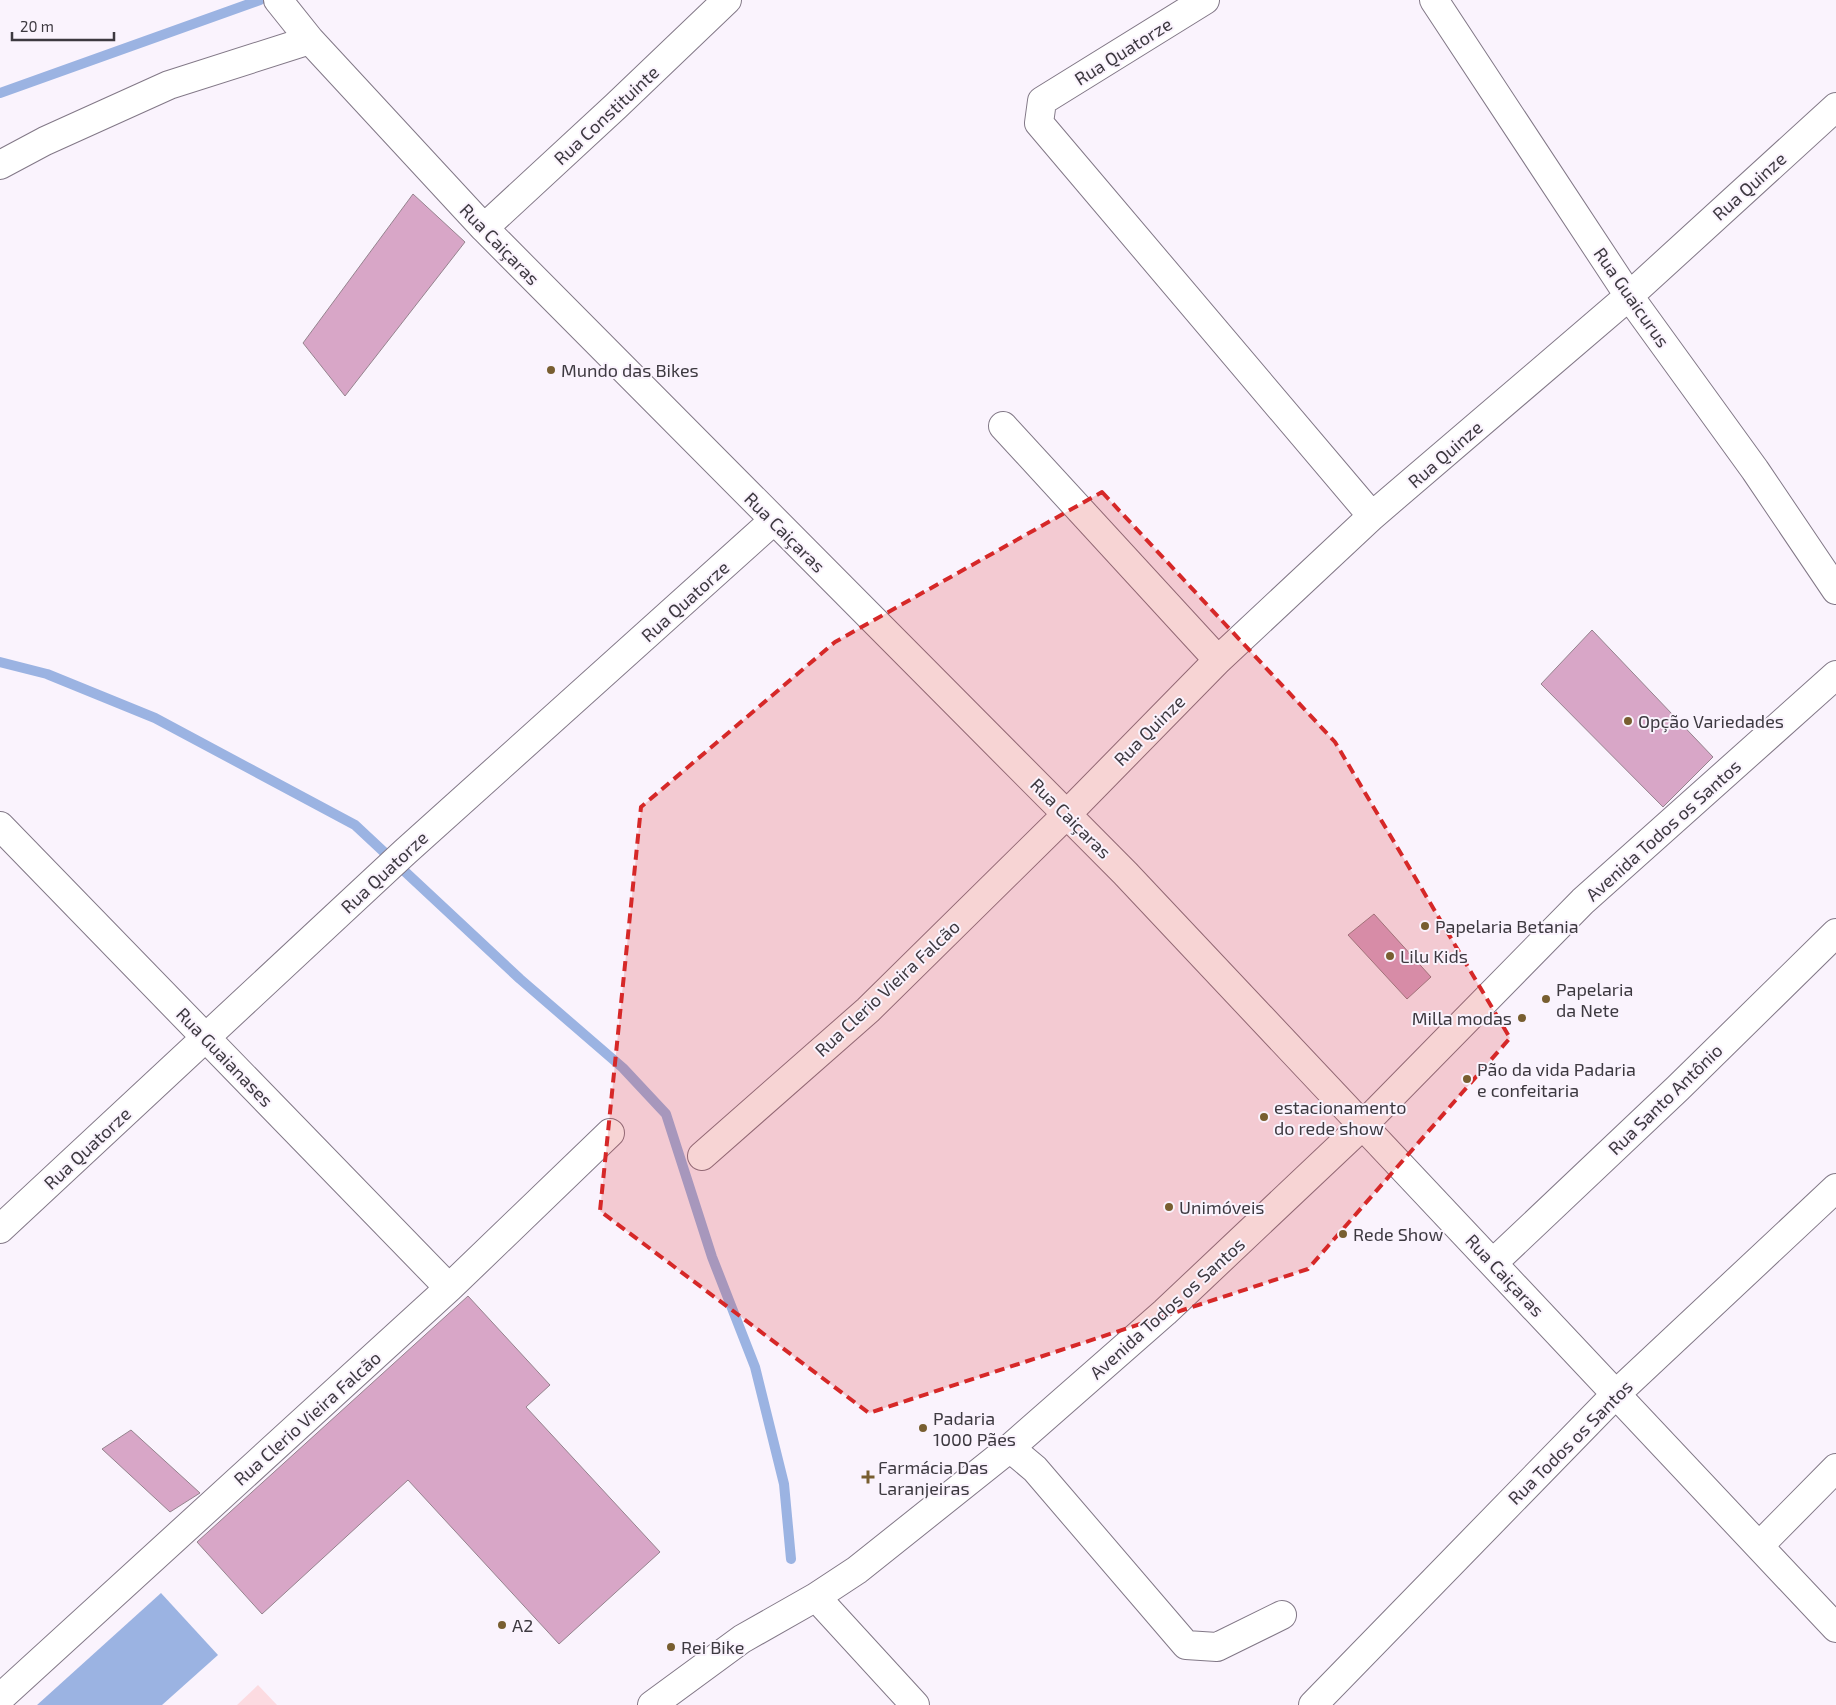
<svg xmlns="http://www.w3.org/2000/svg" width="1836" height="1705" font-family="'Exo 2',sans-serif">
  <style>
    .green { fill: #fcdbe1 }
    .water { fill: #9bb3e2 }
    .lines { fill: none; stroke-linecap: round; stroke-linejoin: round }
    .stream { stroke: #9bb3e2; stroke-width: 10 }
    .building { fill: #d8a6c7; stroke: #95838e }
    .minor-casing { stroke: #827887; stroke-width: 30 }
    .minor { stroke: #fff; stroke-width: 28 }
    .marked { fill: #d62828; fill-opacity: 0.2; stroke: #d62828; stroke-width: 4; stroke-dasharray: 10 6; stroke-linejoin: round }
    .poi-dot { fill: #785e30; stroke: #faf3fd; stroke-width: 2 }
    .labels { text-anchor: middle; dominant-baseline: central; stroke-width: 4; stroke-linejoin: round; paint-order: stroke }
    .street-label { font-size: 18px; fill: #3d3940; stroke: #faf3fd }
    .poi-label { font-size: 18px; fill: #3d3940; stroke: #faf3fd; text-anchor: start }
  </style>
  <rect width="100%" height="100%" fill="#faf3fd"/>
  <path class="green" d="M 258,1685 L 277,1705 L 237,1705 Z"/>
  <path class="water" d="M 161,1593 L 218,1655 L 162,1705 L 37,1705 Z"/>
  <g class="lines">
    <path class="stream" d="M 0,93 L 260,0
      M 0,662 L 47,674 L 155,718 L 355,825 L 520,979 L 623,1068 L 666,1114 L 712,1257 L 755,1367 L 784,1484 L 791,1559"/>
  </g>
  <path class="building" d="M 413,194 L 465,242 L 345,396 L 303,343 Z
    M 1592,630 L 1713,757 L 1663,807 L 1541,684 Z
    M 1374,914 L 1431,977 L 1407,999 L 1348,935 Z
    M 468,1296 L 550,1385 L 526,1407 L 660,1552 L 559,1644 L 408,1480 L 262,1614 L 197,1542 Z
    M 131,1430 L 200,1493 L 170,1512 L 102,1449 Z"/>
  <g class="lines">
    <defs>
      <path id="minor" d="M 278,0 L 310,40 L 484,228 L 1125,873 L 1836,1628
        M 1205,0 L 1042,101 L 1039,123 L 1372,516
        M 1434,0 L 1629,296 L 1755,470 L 1836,590
        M 0,165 L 45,141 L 169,85 L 310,40
        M 484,228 L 616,106 L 727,0
        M 1003,426 L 1218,660
        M 0,826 L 449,1288
        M 702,1156 L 868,1010 L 1067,814 L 1218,660 L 1372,516 L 1629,296 L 1836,107
        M 0,1229 L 405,852 L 773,521
        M 1493,1263 L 1678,1088 L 1836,933
        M 1010,1448 L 1035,1469 L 1186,1645 L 1217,1647 L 1282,1615
        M 1759,1546 L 1836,1468
        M 816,1597 L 915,1705
        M 0,1698 L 449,1288 L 610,1133
        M 652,1705 L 742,1639 L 816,1597 L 857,1570 L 1010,1448 L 1165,1312 L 1363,1125 L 1583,901 L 1836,675
        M 1313,1705 L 1616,1394 L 1836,1188"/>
    </defs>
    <use href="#minor" class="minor-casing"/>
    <use href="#minor" class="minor"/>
  </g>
  <path class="marked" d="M 1102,492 L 1335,742 L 1510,1038 L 1308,1269 L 869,1413 L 600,1211 L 641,807 L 835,642 Z"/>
  <g class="poi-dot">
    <circle cx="551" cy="370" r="5"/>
    <circle cx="1628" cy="721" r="5"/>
    <circle cx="1425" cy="926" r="5"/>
    <circle cx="1390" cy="956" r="5"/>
    <circle cx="1546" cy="999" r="5"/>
    <circle cx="1522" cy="1018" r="5"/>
    <circle cx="1467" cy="1079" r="5"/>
    <circle cx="1264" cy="1117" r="5"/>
    <circle cx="1169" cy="1207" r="5"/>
    <circle cx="1343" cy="1234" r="5"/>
    <circle cx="923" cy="1428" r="5"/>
    <path d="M865.5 1469.5h5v5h5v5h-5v5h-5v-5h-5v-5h5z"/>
    <circle cx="502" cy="1625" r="5"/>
    <circle cx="671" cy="1647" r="5"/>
  </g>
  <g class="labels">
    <g class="street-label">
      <text transform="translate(1123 51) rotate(-32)">Rua Quatorze</text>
      <text transform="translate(606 115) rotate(-43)">Rua Constituinte</text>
      <text transform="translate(1749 186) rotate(-42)">Rua Quinze</text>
      <text transform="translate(500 244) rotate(46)">Rua Caiçaras</text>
      <text transform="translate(1632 297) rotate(55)">Rua Guaicurus</text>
      <text transform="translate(1445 454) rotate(-41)">Rua Quinze</text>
      <text transform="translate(785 532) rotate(45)">Rua Caiçaras</text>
      <text transform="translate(685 601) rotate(-42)">Rua Quatorze</text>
      <text transform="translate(1149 730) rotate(-45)">Rua Quinze</text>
      <text transform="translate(1071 818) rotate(45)">Rua Caiçaras</text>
      <text transform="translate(1663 830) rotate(-42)">Avenida Todos os Santos</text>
      <text transform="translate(384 872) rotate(-43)">Rua Quatorze</text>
      <text transform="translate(887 988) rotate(-43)">Rua Clerio Vieira Falcão</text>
      <text transform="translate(225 1057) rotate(46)">Rua Guaianases</text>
      <text transform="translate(1665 1099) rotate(-44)">Rua Santo Antônio</text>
      <text transform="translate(87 1148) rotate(-43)">Rua Quatorze</text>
      <text transform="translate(1505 1275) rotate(47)">Rua Caiçaras</text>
      <text transform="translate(1167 1308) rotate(-42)">Avenida Todos os Santos</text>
      <text transform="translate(307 1418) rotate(-42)">Rua Clerio Vieira Falcão</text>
      <text transform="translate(1570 1442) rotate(-45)">Rua Todos os Santos</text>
    </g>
    <g class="poi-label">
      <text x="561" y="370">Mundo das Bikes</text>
      <text x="1638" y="721">Opção Variedades</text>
      <text x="1435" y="926">Papelaria Betania</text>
      <text x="1400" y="956">Lilu Kids</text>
      <text x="1556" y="989">Papelaria<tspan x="1556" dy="21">da Nete</tspan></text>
      <text x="1512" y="1018" text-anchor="end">Milla modas</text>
      <text x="1477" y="1069">Pão da vida Padaria<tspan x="1477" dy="21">e confeitaria</tspan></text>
      <text x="1274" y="1107">estacionamento<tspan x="1274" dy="21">do rede show</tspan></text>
      <text x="1179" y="1207">Unimóveis</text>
      <text x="1353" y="1234">Rede Show</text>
      <text x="933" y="1418">Padaria<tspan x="933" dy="21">1000 Pães</tspan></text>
      <text x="878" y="1467">Farmácia Das<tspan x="878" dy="21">Laranjeiras</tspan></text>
      <text x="512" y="1625">A2</text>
      <text x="681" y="1647">Rei Bike</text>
    </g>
  </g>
  <path d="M12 32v8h102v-8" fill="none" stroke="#3d3940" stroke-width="2.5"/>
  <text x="20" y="32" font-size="15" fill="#3d3940" stroke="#faf3fd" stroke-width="4" paint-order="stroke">20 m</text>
</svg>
